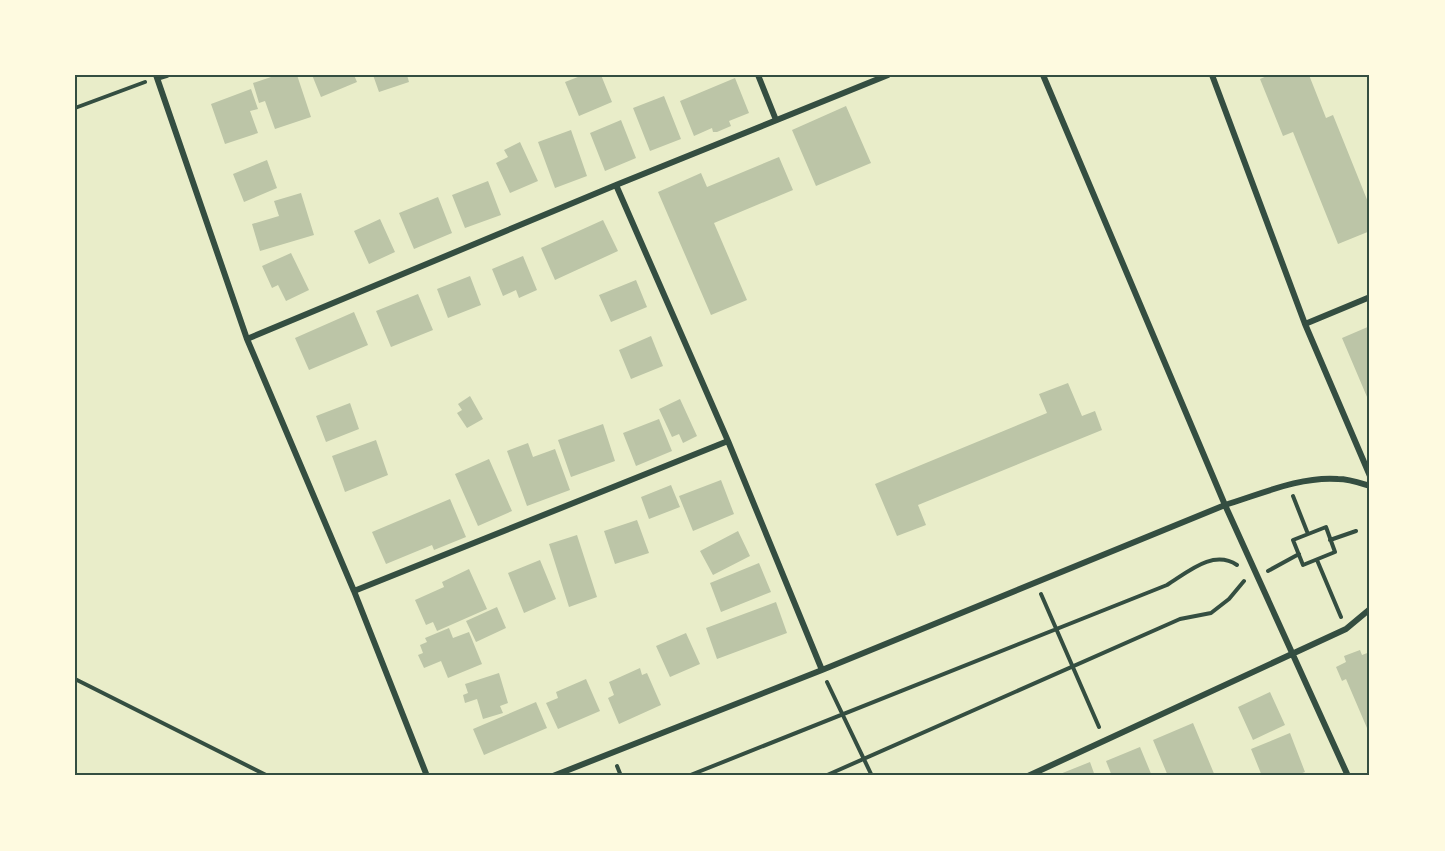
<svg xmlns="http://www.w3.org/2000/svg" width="1445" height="851" font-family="'Sofia Sans Condensed',sans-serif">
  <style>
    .building { fill: #bcc5a7 }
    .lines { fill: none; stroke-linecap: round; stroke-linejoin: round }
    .path { stroke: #344e41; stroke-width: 4 }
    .minor { stroke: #344e41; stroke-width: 6 }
    .neatline { fill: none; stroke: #344e41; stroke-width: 2 }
  </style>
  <rect width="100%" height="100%" fill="#e9edc9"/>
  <path class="building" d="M 277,75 L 297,75 L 311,117 L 275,129 L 265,101 L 259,103 L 253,83 Z
    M 312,75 L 354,75 L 357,82 L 321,97 Z
    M 373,75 L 407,75 L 409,82 L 379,92 Z
    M 583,75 L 601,75 L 612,102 L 579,116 L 565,82 Z
    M 1269,75 L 1309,75 L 1326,118 L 1333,115 L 1370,207 L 1370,231 L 1338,244 L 1293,132 L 1283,136 L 1260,79 Z
    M 735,78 L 749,113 L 729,121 L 731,126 L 717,132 L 713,132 L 712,128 L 694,136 L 680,101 Z
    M 251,89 L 258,109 L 250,111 L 258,133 L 225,144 L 211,104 Z
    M 664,96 L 681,139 L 650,151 L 633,108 Z
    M 846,106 L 871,163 L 816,186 L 792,130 Z
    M 621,120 L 636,158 L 605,171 L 590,133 Z
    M 571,130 L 587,176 L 555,188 L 538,142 Z
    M 520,142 L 538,181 L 510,193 L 496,163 L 508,157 L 504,150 Z
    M 779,157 L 793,190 L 714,223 L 747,300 L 711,315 L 658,192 L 701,173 L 707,187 Z
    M 267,160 L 277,188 L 244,202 L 233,174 Z
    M 488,181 L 501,215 L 465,228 L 452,195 Z
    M 301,193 L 314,235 L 260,251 L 252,224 L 279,216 L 274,201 Z
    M 438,197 L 452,233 L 414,249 L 399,213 Z
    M 380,219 L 395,252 L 369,264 L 354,231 Z
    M 603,220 L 618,251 L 555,280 L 541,248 Z
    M 291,253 L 309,290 L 286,301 L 278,285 L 272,288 L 262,266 Z
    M 523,256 L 537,290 L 519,298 L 516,290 L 503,296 L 492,269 Z
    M 470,276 L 481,305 L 448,318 L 437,289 Z
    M 636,280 L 647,307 L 611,322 L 599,295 Z
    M 418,294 L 433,330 L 391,347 L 376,311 Z
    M 354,312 L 368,345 L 309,370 L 295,338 Z
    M 1370,326 L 1370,404 L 1342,338 Z
    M 651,336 L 663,366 L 631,379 L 619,350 Z
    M 1068,383 L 1082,416 L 1095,411 L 1102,430 L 918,505 L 926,525 L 897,536 L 875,484 L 1047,413 L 1039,394 Z
    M 470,396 L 483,419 L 467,428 L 457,413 L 462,410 L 458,404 Z
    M 680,399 L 697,436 L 683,443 L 679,434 L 672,437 L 659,409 Z
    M 350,403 L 359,429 L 326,442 L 316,416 Z
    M 659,419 L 672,451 L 636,466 L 623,433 Z
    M 603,424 L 615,461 L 571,477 L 558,440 Z
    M 376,440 L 388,475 L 345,492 L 332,456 Z
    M 528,443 L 533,457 L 555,449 L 570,490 L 527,506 L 507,451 Z
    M 489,459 L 512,511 L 478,526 L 455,474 Z
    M 721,480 L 734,514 L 693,531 L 679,496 Z
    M 671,485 L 680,507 L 649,519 L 641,497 Z
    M 450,499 L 466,537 L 434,550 L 432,545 L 386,564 L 372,532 Z
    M 637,520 L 649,553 L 615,564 L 604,531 Z
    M 738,531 L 750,556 L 713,575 L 700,551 Z
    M 577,535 L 597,597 L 569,607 L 549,544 Z
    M 540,560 L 556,599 L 524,613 L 508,573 Z
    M 759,563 L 771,592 L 721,612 L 710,583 Z
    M 469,569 L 487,609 L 437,631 L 433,622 L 426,625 L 415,600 L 444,587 L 442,582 Z
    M 776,602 L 787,633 L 717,659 L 706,628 Z
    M 497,607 L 506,628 L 476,642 L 466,621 Z
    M 449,628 L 453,638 L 469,632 L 482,664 L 448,678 L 441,661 L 424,668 L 418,655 L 423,653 L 420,645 L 427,642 L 425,638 Z
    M 686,633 L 700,664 L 670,677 L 656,646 Z
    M 1360,650 L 1362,655 L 1370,652 L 1370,735 L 1346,679 L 1342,681 L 1336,667 L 1346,662 L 1344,656 Z
    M 640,668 L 642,675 L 647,673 L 661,705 L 619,724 L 608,698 L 614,695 L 609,682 Z
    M 499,673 L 508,703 L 500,706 L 503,713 L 483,719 L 477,699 L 465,703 L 463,695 L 468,693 L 465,684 Z
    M 586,679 L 600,711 L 558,729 L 546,703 L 558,698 L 556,692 Z
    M 1270,692 L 1285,725 L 1253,740 L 1238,707 Z
    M 536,702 L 547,728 L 484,755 L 473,729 Z
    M 1193,723 L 1215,776 L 1168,776 L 1153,740 Z
    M 1290,733 L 1305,772 L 1294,776 L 1262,776 L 1251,749 Z
    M 1140,747 L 1152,776 L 1112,776 L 1106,761 Z
    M 1090,762 L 1095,776 L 1055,776 Z"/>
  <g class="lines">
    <path class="path" d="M 75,108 L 145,82
      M 1293,496 L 1308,534
      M 1326,527 L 1335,552 L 1303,565 L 1293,540 Z
      M 1330,540 L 1356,531
      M 1317,560 L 1341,617
      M 1268,571 L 1299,554
      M 1041,594 L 1099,727
      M 75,679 L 268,776
      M 827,682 L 872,776
      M 617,766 L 621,776
      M 688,776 L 1167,585 C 1188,572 1213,549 1237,565
      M 825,776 L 1180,619 L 1211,613 L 1229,599 L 1244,581"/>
    <path class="minor" d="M 156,75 L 247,339 L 354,591 L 427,776
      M 758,75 L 776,120
      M 1043,75 L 1225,505 L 1348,776
      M 1212,75 L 1305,324 L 1370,476
      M 157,78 L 167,75
      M 616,185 L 728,441 L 822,670
      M 1305,324 L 1370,297
      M 247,339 L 616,185 L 888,75
      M 354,591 L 728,441
      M 553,776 L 822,670 L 1225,505 C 1261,494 1301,476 1338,479 C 1349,479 1360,483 1370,486
      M 1028,776 L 1346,629 L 1370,609"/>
  </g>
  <rect width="1445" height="851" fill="none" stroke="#fefae0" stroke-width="153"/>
  <rect x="76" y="76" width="1292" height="698" class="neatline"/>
</svg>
